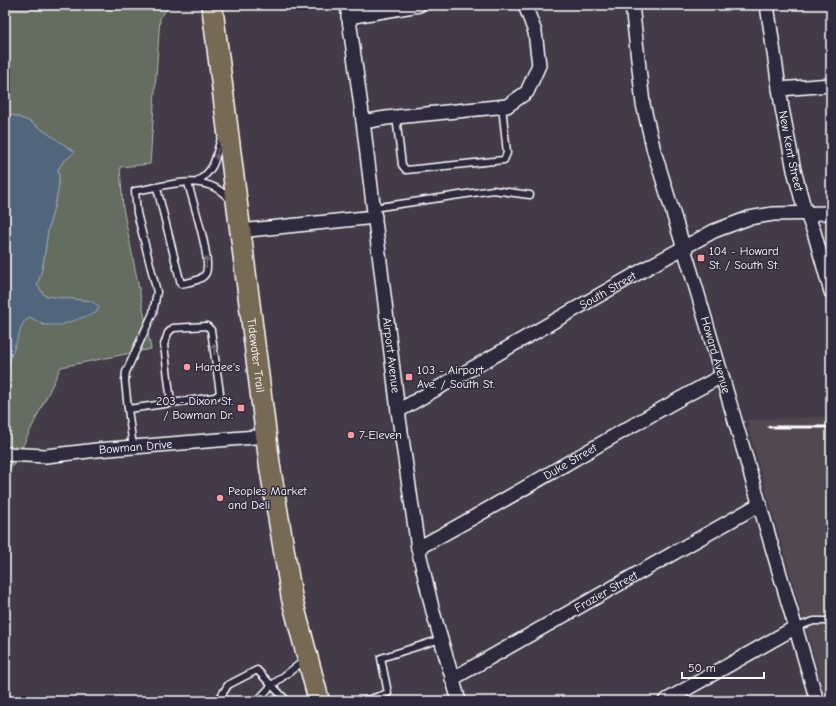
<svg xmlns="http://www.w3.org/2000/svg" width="836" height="706" font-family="'Comic Neue',sans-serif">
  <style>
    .built { fill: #51484f }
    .green { fill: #656d60; stroke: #b2b6b0 }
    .water { fill: #51667d; stroke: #97a3b1 }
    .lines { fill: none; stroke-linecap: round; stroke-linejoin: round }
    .lane-casing { stroke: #fff; stroke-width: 9 }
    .street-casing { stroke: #fff; stroke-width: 16 }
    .primary-casing { stroke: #fff; stroke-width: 23 }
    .lane { stroke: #2f2a3d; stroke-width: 6 }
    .street { stroke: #2f2a3d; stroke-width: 13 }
    .primary { stroke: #766a55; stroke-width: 20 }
    .rail { stroke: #fff; stroke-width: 3 }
    .oneway { fill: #6d6a77 }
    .poi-dot { fill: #ff9aa2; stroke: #2f2a3d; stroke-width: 1.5 }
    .labels { text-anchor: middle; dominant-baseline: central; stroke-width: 3; stroke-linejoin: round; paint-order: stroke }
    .street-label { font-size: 12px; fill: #fff; stroke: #2f2a3d }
    .poi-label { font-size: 12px; fill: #fff; stroke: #2f2a3d; text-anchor: start }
  </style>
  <rect width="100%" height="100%" fill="#433c48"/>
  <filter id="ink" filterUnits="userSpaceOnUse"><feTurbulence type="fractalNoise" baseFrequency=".025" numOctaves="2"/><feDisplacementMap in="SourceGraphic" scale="8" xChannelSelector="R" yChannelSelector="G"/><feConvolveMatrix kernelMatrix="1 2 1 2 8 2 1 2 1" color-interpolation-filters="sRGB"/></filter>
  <g filter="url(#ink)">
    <path class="built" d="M 831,417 L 831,701 L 827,701 L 746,420 Z"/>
    <path class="green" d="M 5,5 L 170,5 L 160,18 L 150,164 L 120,167 L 123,208 L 151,349 L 61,367 L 13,466 L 5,477 L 5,373 L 23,322 L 30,317 L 44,325 L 91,301 L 45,296 L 37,285 C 44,267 45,249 48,230 C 52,210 62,189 58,169 L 63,162 L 74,152 L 31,122 L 5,112 Z"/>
    <path class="water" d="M 5,112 L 31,122 L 75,152 L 63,162 L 58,169 C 62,189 52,210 48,230 C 45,249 44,267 37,285 L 45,296 L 91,301 L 99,306 L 96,313 L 61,325 L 44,325 L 30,317 L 23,323 L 5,373 Z"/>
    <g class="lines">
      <defs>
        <path id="lane" d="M 396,117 L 402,165 L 406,170 L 504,160 L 507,153 L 502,106
          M 198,181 C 218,167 214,157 222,136
          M 157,188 L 181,284 C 189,282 202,281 206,273 C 212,259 192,199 188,183
          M 373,208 L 493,190 L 530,195
          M 128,409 L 125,381 L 126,372 L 153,313 L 157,292 L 137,213 L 135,191 C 168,186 206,170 230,200
          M 133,447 L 128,409 L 215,397 L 220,393 L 211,330 L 207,326 L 173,328 L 168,333 L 164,345 L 171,402
          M 796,627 L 814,621 L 831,621
          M 218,701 L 228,685 L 257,670 L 287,701
          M 257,701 L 272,685 L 305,660
          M 364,701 L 388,693 L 381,658 L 441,639"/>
        <g id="street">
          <path id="s1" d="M 347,5 L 363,121 L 398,411 L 418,548 L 433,612 L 459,701"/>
          <path id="s2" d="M 632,5 L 643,104 L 654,151 L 697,291 L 817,701"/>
          <path id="s3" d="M 767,5 L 782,108 L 794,170 L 803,204 L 814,232 L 831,292"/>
          <path d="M 348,17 L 419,5"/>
          <path d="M 779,89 L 831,85"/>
          <path d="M 363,122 L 386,118 L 507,106 L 527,92 L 539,65 L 535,32 L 525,5"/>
          <path d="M 240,231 L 375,217"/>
          <path id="s4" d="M 398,411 L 650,266 L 714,231 L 749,218 L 773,214 L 831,213"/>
          <path id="s5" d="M 5,454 L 46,456 L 97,450 L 266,436"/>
          <path id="s6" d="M 418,548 C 521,493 619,430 722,376"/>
          <path id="s7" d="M 452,679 L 760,504"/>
          <path d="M 665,701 L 796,627"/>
        </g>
        <g id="primary">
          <path id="s8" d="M 212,5 L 270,467 L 292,599 L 319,701"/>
        </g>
      </defs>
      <use href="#lane" class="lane-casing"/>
      <use href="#street" class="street-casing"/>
      <use href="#primary" class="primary-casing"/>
      <use href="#lane" class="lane"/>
      <use href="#street" class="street"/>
      <use href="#primary" class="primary"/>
      <path class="rail" d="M 769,427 L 831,427"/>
    </g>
    <defs><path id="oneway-solid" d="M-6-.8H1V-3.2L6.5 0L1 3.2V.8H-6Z"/></defs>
    <g class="oneway">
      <use href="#oneway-solid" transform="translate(217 154) rotate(101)"/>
      <use href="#oneway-solid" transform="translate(206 262) rotate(-93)"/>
      <use href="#oneway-solid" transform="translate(214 349) rotate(-98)"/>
    </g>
  </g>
  <g class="poi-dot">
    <rect x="697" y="254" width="8" height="8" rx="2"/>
    <circle cx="187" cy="367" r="4"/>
    <rect x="405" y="373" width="8" height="8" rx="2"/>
    <rect x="237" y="404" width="8" height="8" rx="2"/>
    <circle cx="351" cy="435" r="4"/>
    <circle cx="220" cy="498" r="4"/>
  </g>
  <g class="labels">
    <g class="street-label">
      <text stroke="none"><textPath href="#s3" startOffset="148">New Kent Street</textPath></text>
      <text stroke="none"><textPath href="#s4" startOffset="242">South Street</textPath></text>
      <text stroke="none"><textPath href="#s8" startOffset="353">Tidewater Trail</textPath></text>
      <text stroke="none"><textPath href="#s1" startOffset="353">Airport Avenue</textPath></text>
      <text stroke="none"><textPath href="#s2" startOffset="361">Howard Avenue</textPath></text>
      <text stroke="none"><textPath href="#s5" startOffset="131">Bowman Drive</textPath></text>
      <text stroke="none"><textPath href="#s6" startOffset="175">Duke Street</textPath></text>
      <text stroke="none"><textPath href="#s7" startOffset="177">Frazier Street</textPath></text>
    </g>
    <g class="poi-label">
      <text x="709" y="251">104 - Howard<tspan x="709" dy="14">St. / South St.</tspan></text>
      <text x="195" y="367">Hardee's</text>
      <text x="417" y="370">103 - Airport<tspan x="417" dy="14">Ave. / South St.</tspan></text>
      <text x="233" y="401" text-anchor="end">203 - Dixon St.<tspan x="233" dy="14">/ Bowman Dr.</tspan></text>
      <text x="359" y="435">7-Eleven</text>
      <text x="228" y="491">Peoples Market<tspan x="228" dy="14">and Deli</tspan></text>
    </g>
  </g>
  <rect width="836" height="706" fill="none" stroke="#2f2a3d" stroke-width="20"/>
  <rect x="10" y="10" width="816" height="686" fill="none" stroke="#fff" stroke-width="1.5" filter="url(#ink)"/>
  <path d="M682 672v6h82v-6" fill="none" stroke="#ffffff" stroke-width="2"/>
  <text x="688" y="672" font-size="12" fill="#ffffff" stroke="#2f2a3d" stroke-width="3" paint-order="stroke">50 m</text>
</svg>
